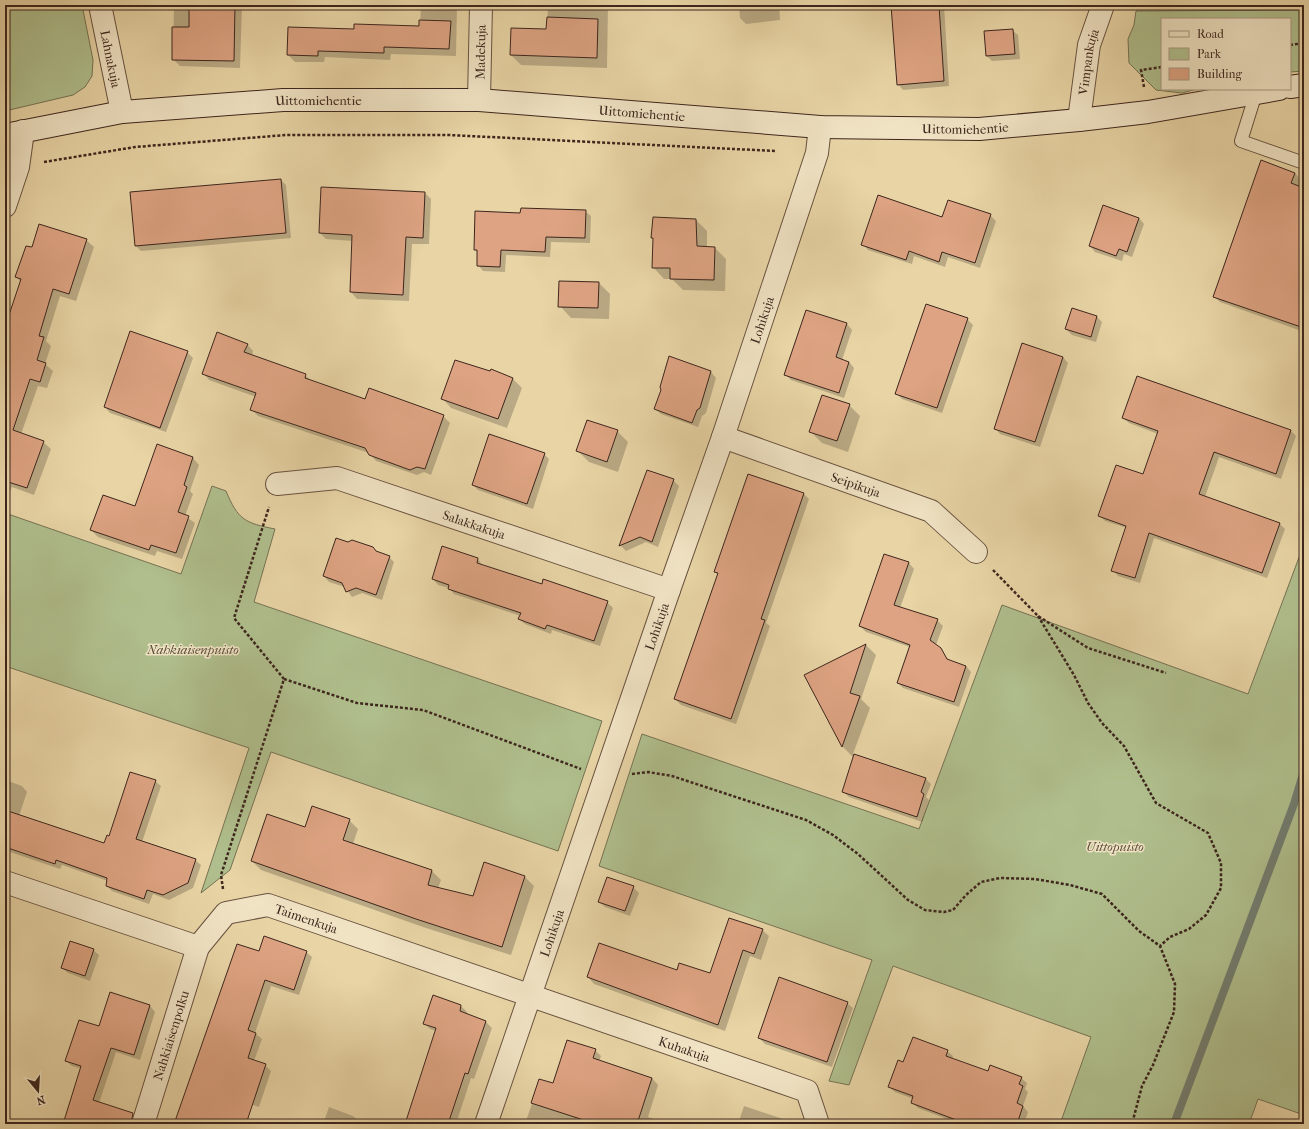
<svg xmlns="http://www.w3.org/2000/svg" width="1309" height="1129" font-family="'IM FELL French Canon',serif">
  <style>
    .green { fill: #afbe8c; stroke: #767254 }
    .shadow { fill: #0003 }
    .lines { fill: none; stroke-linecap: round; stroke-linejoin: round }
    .stream { stroke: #737e70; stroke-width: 8 }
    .building { fill: #dda382; stroke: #3d261d }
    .lane-casing { stroke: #68523f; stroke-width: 14 }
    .street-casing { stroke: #68523f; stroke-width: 24 }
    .secondary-casing { stroke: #3d261d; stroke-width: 24 }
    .path { stroke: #3d261d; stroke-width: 2.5; stroke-dasharray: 3 2; stroke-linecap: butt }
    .lane { stroke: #f0e3c4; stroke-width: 12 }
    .street { stroke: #f0e3c4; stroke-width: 22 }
    .secondary { stroke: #f0e3c4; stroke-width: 22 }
    .labels { text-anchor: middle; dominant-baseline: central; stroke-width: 3; stroke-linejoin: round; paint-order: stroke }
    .street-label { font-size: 13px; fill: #3d261d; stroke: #f0e3c4 }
    .park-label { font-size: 13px; font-style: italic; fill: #5a4c39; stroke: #f0e3c4 }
  </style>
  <rect width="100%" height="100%" fill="#e8d4a5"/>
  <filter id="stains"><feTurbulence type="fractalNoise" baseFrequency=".005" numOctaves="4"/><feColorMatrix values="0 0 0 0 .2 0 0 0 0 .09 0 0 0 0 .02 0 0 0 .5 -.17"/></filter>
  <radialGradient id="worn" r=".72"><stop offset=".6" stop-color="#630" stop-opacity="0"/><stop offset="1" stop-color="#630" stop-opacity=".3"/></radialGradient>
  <path class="green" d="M 5,5 L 82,5 L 93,60 L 92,76 L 85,87 L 73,95 L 5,111 Z
    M 1304,10 L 1304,71 L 1290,72 L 1290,19 L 1162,19 L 1162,89 L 1197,89 L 1182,93 L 1156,90 L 1129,63 L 1128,39 L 1134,25 L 1136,11 Z
    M 212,486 L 226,491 C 238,520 245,523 275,529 L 254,602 L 602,721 L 558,851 L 271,752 L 230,870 L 201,893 L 249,748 L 5,666 L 5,513 L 181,574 Z
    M 1304,544 L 1304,1115 L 1258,1099 L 1249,1124 L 1060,1124 L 1091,1037 L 893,966 L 849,1085 L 829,1081 L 872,960 L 599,866 L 642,734 L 919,829 L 1002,605 L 1248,694 Z"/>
  <path class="shadow" d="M 174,5 L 242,5 L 240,68 L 180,66 L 173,59 Z
    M 421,5 L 457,5 L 456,56 L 391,54 L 390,60 L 325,57 L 324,62 L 295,62 L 288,55 L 355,30 L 420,27 Z
    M 548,5 L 608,5 L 607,68 L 521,65 L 511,55 L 547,30 Z
    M 739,5 L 779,5 L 780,20 L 746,24 L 740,18 Z
    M 892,5 L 944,5 L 949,86 L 903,90 L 898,84 Z
    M 1012,30 L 1018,35 L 1020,59 L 992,61 L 987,56 Z
    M 1295,173 L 1301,180 L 1298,187 L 1304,189 L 1304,332 L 1220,302 L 1214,296 Z
    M 281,180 L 286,185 L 291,238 L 141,251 L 136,246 L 131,193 Z
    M 425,193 L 431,199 L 429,244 L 412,244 L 409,301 L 357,299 L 351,292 L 353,241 L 326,239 L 320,233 Z
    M 585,211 L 591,216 L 590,243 L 551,242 L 550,257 L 506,255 L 505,272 L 483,271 L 478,265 L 478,253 L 475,249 L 521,214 Z
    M 990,215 L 996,221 L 980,268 L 948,257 L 945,267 L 914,256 L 912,264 L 868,250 L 863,244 L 943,218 Z
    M 1139,218 L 1144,224 L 1132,257 L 1124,254 L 1122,261 L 1095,252 L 1090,246 Z
    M 696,220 L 707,231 L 707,247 L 715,248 L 726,259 L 725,291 L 683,290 L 672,279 L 664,279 L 653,267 L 654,240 L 652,238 Z
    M 86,240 L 94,247 L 76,301 L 60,296 L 46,341 L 51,346 L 45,364 L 53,371 L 47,388 L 38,386 L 21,434 L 43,442 L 51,449 L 34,495 L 12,487 L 9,494 L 5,493 L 5,329 L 21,282 L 16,277 L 32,248 Z
    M 599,283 L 610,294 L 609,319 L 571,318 L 560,306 Z
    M 1072,310 L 1097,317 L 1102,322 L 1096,342 L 1072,335 L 1066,329 Z
    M 807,311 L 847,324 L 852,330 L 842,360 L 849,362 L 854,368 L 844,398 L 791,380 L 786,375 Z
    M 967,319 L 973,325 L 942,413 L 902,399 L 897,394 Z
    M 247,344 L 253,351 L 252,356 L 305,375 L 312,382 L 365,400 L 443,416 L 450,423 L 431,475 L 424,472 L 417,475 L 376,461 L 369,453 L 258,416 L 252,410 L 256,397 L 209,380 L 203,373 Z
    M 187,352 L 193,358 L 166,432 L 110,413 L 105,407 Z
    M 1063,357 L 1068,363 L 1040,447 L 1000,434 L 995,428 Z
    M 711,372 L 716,378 L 706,413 L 702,416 L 698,427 L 661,414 L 655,409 Z
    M 1138,377 L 1291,431 L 1296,436 L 1281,479 L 1219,457 L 1205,497 L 1279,523 L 1285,529 L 1267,578 L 1154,538 L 1140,583 L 1118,576 L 1113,570 L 1127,528 L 1105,521 L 1099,515 L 1143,475 L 1158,434 L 1129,423 L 1123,418 Z
    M 513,379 L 522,388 L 507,428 L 451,408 L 443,399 Z
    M 849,405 L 860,416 L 848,452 L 822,443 L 810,431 Z
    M 617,431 L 628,442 L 618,472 L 589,462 L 578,451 Z
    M 157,446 L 193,458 L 199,465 L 190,491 L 193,494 L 185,516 L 195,523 L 182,559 L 157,551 L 155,556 L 98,537 L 91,530 L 135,507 Z
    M 544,454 L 549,459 L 533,509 L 478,490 L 473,485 Z
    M 647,471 L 673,480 L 679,486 L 658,547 L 646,542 L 626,551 L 621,546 Z
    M 804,494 L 809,499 L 766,623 L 770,626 L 736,724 L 681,705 L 675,699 L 718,575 L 715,572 Z
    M 348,543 L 389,557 L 394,562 L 382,600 L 362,593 L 352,597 L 345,587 L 329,582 L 324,576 Z
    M 478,559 L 483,566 L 542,585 L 607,602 L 613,608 L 600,646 L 552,630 L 551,634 L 525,624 L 519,619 L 521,616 L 454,594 L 449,588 L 438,585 L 433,579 Z
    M 909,563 L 914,569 L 900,608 L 937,620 L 943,626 L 936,645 L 949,661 L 966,666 L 971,672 L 959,707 L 903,688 L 898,683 L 910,647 L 866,632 L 860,626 Z
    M 866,645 L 876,655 L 861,699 L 870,708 L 853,754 L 925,778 L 931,784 L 926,797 L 929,800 L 922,822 L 849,797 L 843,792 L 854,758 L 843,747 L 806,676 Z
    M 5,780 L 22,786 L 27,792 L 19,816 L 104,844 L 155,781 L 161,786 L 142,842 L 195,860 L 201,865 L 193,888 L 169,900 L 153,894 L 149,904 L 112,891 L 107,886 L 108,881 L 62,865 L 60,869 L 7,851 L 5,855 Z
    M 349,820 L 358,829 L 353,844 L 432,871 L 441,880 L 438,888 L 473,898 L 484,864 L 525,877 L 534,886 L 511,955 L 426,928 L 261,870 L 252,861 L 305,828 Z
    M 633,887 L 639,893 L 630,916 L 605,907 L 599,902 Z
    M 762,930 L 769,936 L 761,960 L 750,956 L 725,1031 L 594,984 L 588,977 L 678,971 L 710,975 Z
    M 93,950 L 99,955 L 90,981 L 68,973 L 62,968 Z
    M 306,952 L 312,957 L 299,995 L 271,986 L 255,1033 L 262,1039 L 254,1061 L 265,1065 L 271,1071 L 259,1107 L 239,1100 L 231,1124 L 175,1124 L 259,953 Z
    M 111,993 L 150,1006 L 155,1012 L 140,1060 L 116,1052 L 99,1103 L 118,1124 L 64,1124 L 82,1069 L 72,1066 L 66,1061 L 100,1027 Z
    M 847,1003 L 853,1008 L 832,1067 L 765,1044 L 759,1038 Z
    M 461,1006 L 467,1012 L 466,1015 L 486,1022 L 492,1028 L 474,1079 L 471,1078 L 456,1124 L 406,1124 L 436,1031 L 430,1029 L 424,1023 Z
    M 595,1050 L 601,1056 L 599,1062 L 652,1078 L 658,1085 L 648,1117 L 670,1124 L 585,1124 L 571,1119 L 570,1124 L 525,1124 L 540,1080 L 553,1084 Z
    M 947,1051 L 953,1056 L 952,1059 L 989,1073 L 1021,1078 L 1027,1083 L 1025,1089 L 1028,1092 L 1023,1106 L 1028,1112 L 1024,1124 L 960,1124 L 918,1108 L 913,1103 L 914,1099 L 895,1092 L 889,1087 L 904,1063 Z
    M 744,1106 L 783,1119 L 788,1124 L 738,1124 Z
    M 329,1107 L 353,1116 L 359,1121 L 358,1124 L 323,1124 Z"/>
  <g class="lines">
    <path class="stream" d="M 1174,1124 L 1294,804 L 1304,771"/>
  </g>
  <path class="building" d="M 189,5 L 235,5 L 234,61 L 172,60 L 172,27 L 189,27 Z
    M 891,5 L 939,5 L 944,81 L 897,85 Z
    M 547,17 L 598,19 L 597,58 L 510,55 L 511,28 L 546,29 Z
    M 419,20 L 451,21 L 449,49 L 384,47 L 384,53 L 318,51 L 318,56 L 287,55 L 288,27 L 354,29 L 354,24 L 419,26 Z
    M 1013,29 L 1015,54 L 986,56 L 984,31 Z
    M 1261,160 L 1295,173 L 1291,183 L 1304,188 L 1304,328 L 1213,297 Z
    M 281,179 L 286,233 L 135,246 L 130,192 Z
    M 321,187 L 425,192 L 423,238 L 406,237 L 403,295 L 350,292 L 352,235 L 319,233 Z
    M 878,195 L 942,217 L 948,200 L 991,214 L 975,263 L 942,252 L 939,262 L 909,251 L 906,260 L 861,245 Z
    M 1103,205 L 1139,218 L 1127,252 L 1119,249 L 1116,256 L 1089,246 Z
    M 521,208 L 586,210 L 585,238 L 546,237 L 545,252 L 501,250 L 500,267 L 477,266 L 477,250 L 474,250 L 475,211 L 520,213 Z
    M 653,217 L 696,219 L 697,246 L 715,247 L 714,280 L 670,279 L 670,268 L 652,268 L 653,238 L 651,238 Z
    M 39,224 L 87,239 L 69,294 L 53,289 L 39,336 L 44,337 L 37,360 L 46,363 L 40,382 L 30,379 L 13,430 L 44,441 L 27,488 L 5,481 L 5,327 L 21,279 L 15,277 L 26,246 L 32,247 Z
    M 559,281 L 599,282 L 598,308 L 558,307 Z
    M 926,304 L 968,318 L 937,408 L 895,394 Z
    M 1072,308 L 1097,316 L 1091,337 L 1065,329 Z
    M 806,310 L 847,323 L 836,357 L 849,362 L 839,393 L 784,375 Z
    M 130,331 L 188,351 L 160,428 L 104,407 Z
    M 217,332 L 248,344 L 244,352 L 306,374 L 305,378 L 365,399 L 369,388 L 444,415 L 425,469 L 417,467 L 410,470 L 369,455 L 365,448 L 250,410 L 256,393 L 202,374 Z
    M 1022,343 L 1063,357 L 1035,442 L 994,429 Z
    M 669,356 L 711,371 L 700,408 L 697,410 L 692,423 L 654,409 L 661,390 L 660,387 Z
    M 455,360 L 490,371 L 491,369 L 513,378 L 498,419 L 441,399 Z
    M 1137,376 L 1291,430 L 1276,474 L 1214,452 L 1199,494 L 1280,523 L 1262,573 L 1149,533 L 1135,578 L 1111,571 L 1126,526 L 1098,516 L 1116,465 L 1143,474 L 1158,431 L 1122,418 Z
    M 822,395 L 850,404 L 837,441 L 809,432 Z
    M 587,420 L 618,430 L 607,462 L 576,451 Z
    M 489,434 L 545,453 L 527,504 L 472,485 Z
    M 157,444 L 193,457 L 184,485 L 187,487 L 178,512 L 189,516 L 176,553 L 151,545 L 149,550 L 90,530 L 103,495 L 135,506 Z
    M 647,470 L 674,479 L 652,542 L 640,537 L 619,546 Z
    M 748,474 L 804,493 L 761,619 L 765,620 L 731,719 L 674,699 L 718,573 L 714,572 Z
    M 336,538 L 348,542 L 352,540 L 373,547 L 376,551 L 390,556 L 376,595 L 356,588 L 346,592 L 342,583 L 323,576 Z
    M 442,546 L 478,558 L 477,563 L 542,584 L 543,579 L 608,601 L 594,641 L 547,625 L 545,629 L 518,619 L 521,613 L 448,589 L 449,585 L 432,579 Z
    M 884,554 L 909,562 L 894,605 L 938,619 L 930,640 L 941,648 L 947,659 L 966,666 L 954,702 L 897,683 L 910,645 L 859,626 Z
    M 866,644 L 850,693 L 860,696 L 842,747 L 804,675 Z
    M 854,754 L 926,778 L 921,792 L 924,794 L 917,817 L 842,792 Z
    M 130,772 L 156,780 L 136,839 L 196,859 L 188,883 L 163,895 L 147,890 L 144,899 L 106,886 L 107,878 L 56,860 L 55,864 L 5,847 L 5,810 L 104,843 L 107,835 L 109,836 Z
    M 312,806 L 350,819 L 343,840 L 432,870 L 428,885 L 473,896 L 484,862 L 525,876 L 502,947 L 416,919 L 251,861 L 267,814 L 305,827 Z
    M 607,877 L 634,886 L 625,911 L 598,902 Z
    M 729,918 L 763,929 L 754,954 L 743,950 L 718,1025 L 587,977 L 599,943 L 677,970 L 679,963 L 710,973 Z
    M 264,936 L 307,951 L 294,990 L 265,980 L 248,1030 L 256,1033 L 248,1058 L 266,1064 L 246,1124 L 174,1124 L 237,944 L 259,951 Z
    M 70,941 L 94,949 L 85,976 L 61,968 Z
    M 779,977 L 848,1002 L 827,1062 L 758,1038 Z
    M 110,992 L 150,1005 L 134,1055 L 111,1048 L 93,1100 L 133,1113 L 131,1124 L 63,1124 L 81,1066 L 65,1061 L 79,1020 L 99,1026 Z
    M 433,995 L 461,1005 L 460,1011 L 486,1021 L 468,1074 L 465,1073 L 448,1124 L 405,1124 L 436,1028 L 423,1024 Z
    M 913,1037 L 948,1050 L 946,1056 L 988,1071 L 990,1065 L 1022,1077 L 1019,1084 L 1023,1086 L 1017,1103 L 1023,1106 L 1017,1124 L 967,1124 L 911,1103 L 913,1096 L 888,1087 L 898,1060 L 903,1062 Z
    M 567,1040 L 596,1049 L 593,1058 L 652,1078 L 637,1124 L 596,1124 L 531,1103 L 539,1079 L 553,1083 Z"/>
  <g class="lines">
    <defs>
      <path id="lane" d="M 1256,93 L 1241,141 L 1304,163"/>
      <g id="street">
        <path id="s1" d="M 100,5 L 122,112"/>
        <path id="s2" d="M 479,100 L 481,5"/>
        <path id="s3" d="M 1079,120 L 1089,45 L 1103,5"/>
        <path d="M 5,206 L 18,167 L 23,131"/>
        <path id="s4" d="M 723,437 L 931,511 L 976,552"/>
        <path id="s5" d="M 277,484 L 337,478 L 669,590"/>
        <path id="s6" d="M 5,882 L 198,947 L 226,913 L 268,905 L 807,1091 L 817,1121 L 816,1124"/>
        <path id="s7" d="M 143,1124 L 198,947"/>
        <path id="s8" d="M 486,1124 L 669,590 L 723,437 L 817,153 L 820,127"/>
      </g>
      <g id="secondary">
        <path d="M 1290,87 L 1304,85"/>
        <path id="s9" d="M 5,135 L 122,112 L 283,100 L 479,100 L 820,127 L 979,129 L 1079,120 L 1148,112 L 1279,89"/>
      </g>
    </defs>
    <use href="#lane" class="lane-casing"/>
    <use href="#street" class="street-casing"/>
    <use href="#secondary" class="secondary-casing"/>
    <path class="path" d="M 1290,45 L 1304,43
      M 1144,87 L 1141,70 L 1162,67
      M 44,162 L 135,147 L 286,135 L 449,135 L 775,151
      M 993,570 L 1038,616 L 1088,648 L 1166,673
      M 1038,616 L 1074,675 L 1088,703 L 1102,723 L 1124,746 L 1156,803 L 1208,833 L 1221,863 L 1221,888 L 1206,915 L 1189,929 L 1170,937 L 1160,946
      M 284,679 L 357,703 L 423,710 L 581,769
      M 632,774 L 648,772 L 672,776 L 806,820 L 833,835 L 858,854 L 908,900 L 925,910 L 944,912 L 953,910 L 966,895 L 981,882 L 1000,878 L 1035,879 L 1070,885 L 1102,894 L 1139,931 L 1160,946 L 1175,984 L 1174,1012 L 1153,1065 L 1142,1086 L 1132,1124
      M 223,889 L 221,875 L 284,679 L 234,618 L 269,507"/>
    <use href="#lane" class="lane"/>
    <use href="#street" class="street"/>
    <use href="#secondary" class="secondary"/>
  </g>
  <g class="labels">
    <g class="street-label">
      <text stroke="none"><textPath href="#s2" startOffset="48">Madekuja</textPath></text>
      <text stroke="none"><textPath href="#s1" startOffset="55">Lahnakuja</textPath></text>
      <text stroke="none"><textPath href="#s3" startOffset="59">Vimpankuja</textPath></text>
      <text stroke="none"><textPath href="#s9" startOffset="316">Uittomiehentie</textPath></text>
      <text stroke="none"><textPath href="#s9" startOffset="640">Uittomiehentie</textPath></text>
      <text stroke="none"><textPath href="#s9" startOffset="964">Uittomiehentie</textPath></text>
      <text stroke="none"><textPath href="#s8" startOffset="850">Lohikuja</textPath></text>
      <text stroke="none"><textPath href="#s4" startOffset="141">Seipikuja</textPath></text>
      <text stroke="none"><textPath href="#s5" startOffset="205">Salakkakuja</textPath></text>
      <text stroke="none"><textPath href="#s8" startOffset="526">Lohikuja</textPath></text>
      <text stroke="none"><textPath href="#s6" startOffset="331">Taimenkuja</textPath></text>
      <text stroke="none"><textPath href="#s8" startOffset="202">Lohikuja</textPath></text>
      <text stroke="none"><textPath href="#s7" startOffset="93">Nahkiaisenpolku</textPath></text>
      <text stroke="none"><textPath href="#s6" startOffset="731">Kuhakuja</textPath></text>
    </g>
    <g class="park-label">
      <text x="193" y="649">Nahkiaisenpuisto</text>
      <text x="1115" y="846">Uittopuisto</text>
    </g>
  </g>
  <rect width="1309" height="1129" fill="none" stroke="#e8d4a5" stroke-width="20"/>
  <rect x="6" y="6" width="1297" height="1117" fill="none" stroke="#3d261d" stroke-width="2"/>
  <rect x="10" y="10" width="1289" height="1109" fill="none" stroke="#3d261d"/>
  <rect x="1161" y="18" width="130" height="72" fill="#f0e3c4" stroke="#a89781"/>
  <rect x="1169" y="31" width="20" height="6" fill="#f0e3c4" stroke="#a89781"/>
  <text x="1197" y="38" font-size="12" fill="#3d261d">Road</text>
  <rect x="1169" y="48" width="20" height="12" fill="#afbe8c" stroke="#a89781"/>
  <text x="1197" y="58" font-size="12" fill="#3d261d">Park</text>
  <rect x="1169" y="68" width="20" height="12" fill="#dda382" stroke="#a89781"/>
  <text x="1197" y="78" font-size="12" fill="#3d261d">Building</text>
  <g transform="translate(38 1091) rotate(162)" stroke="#f0e3c4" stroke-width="3" paint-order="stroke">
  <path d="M0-3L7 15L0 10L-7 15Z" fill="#3d261d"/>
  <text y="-6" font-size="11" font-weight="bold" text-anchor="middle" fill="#3d261d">N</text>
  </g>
  <rect width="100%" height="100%" filter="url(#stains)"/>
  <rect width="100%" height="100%" fill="url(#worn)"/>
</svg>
